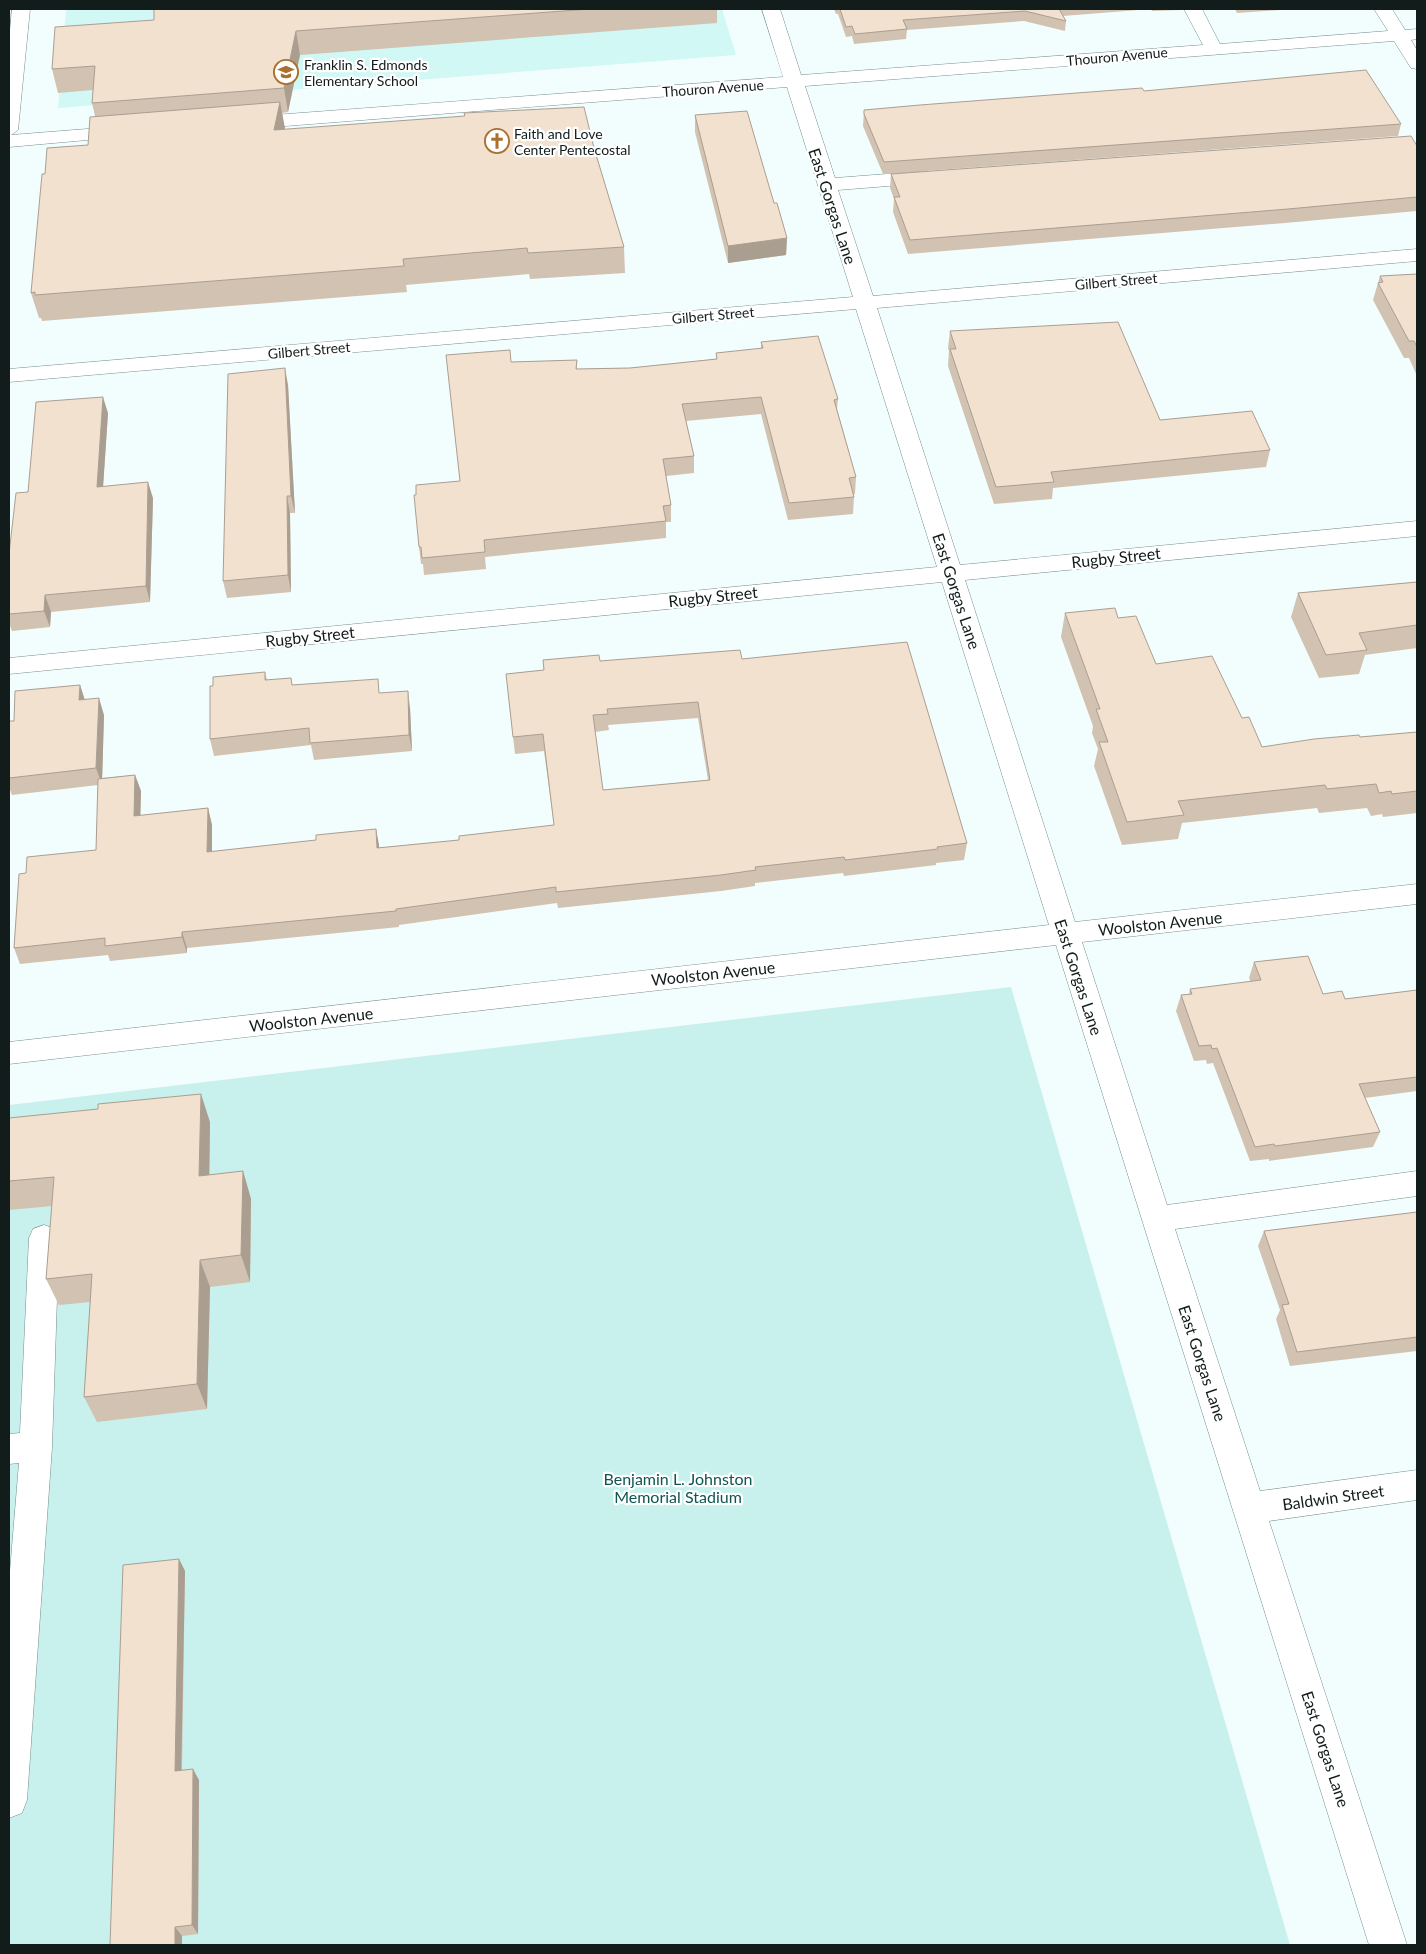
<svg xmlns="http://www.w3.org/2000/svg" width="1426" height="1954" font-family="Lato,sans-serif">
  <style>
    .built { fill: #d1f8f5 }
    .green { fill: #c8f0ed }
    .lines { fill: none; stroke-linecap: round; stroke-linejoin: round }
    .minor-casing { stroke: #748f8d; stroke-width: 1 }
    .minor { fill: #fff; fill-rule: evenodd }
    .wall { fill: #d1c2b2; fill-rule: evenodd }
    .shaded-wall { fill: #aa9e91 }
    .building { fill: #f3e1cf; stroke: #aa9e91; fill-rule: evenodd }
    .labels { text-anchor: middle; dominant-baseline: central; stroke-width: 4.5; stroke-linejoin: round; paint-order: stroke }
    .far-street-label { font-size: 14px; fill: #111c1b; stroke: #fff }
    .far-poi-label { font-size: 14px; fill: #111c1b; stroke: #fff; text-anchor: start }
    .street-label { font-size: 16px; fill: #111c1b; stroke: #fff }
    .park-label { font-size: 16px; fill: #0f5552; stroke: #fff }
  </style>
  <rect width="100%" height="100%" fill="#f2fefd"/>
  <path class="built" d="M 66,9 L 722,9 L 736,55 L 58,108 Z"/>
  <path class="green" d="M 1011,987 L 1290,1945 L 9,1945 L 9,1105 Z"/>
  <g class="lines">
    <defs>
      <path id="minor" d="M 12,9 L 30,9 L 18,130 L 11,135 L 125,126 L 132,128 L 134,132 L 132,136 L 9,147 L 9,42 Z
        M 762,9 L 780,9 L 801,75 L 1203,45 L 1184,9 L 1202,9 L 1220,44 L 1388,31 L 1374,9 L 1392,9 L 1405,30 L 1417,29 L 1417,39 L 1411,40 L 1417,50 L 1417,69 L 1411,68 L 1394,41 L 805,86 L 835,178 L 926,171 L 933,173 L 936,177 L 933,181 L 926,183 L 838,190 L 873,296 L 1417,249 L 1417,261 L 877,308 L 960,565 L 1417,521 L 1417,536 L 965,580 L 1075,922 L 1417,884 L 1417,904 L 1082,942 L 1167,1205 L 1417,1171 L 1417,1196 L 1175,1229 L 1260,1491 L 1417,1470 L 1417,1500 L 1269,1521 L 1407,1945 L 1369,1945 L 1056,945 L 9,1064 L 9,1042 L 1049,925 L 942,582 L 9,674 L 9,658 L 937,567 L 856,309 L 9,382 L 9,369 L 853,297 L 787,87 L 247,129 L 240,127 L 238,123 L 240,119 L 247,117 L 783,77 Z
        M 44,1225 L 55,1229 L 59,1238 L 52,1447 L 27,1800 L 22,1813 L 9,1818 L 9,1583 L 19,1463 L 9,1464 L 9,1434 L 20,1433 L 29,1238 L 33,1229 Z"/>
    </defs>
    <use href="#minor" class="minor-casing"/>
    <use href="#minor" class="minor"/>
  </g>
  <path class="wall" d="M 154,9 L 717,9 L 717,23 L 300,55 L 288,112 L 282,113 L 284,129 L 594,148 L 624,247 L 625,273 L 530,279 L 529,274 L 406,285 L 407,292 L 42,321 L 41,318 L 39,318 L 31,293 L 45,174 L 88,145 L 95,116 L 92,103 L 93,90 L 58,93 L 52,69 L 154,20 Z
    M 834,9 L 1183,9 L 1182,10 L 1152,11 L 1151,9 L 1063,16 L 1066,21 L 1065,31 L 1024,21 L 907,30 L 906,39 L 854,44 L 852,36 L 846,37 L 838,14 L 836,14 Z
    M 1235,9 L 1281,9 L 1280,10 L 1237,13 Z
    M 1144,91 L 1401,124 L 1398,136 L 883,174 L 863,126 L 864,110 Z
    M 695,115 L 774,203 L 787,238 L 786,255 L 728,263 L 695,132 Z
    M 1417,146 L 1417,211 L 1285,223 L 908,254 L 893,212 L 894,199 L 890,188 L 891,174 Z
    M 1417,274 L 1417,376 L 1409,358 L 1404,358 L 1373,300 L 1380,276 Z
    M 950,331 L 1160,420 L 1270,450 L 1266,467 L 1053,488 L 1052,499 L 994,504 L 948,366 L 949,351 L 948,348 Z
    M 761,342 L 838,399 L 837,409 L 856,477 L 855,494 L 854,494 L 854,497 L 853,514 L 788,520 L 761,414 L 686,421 L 694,456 L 694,473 L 666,476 L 671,505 L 671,522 L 666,522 L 666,538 L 485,557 L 486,569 L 424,575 L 423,564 L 421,564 L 419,547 L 416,495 L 460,481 L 511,362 L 577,360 L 577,369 L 630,368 L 716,359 L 716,353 L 761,349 Z
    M 288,385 L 295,513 L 290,513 L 291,592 L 227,598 L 223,581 Z
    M 108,413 L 103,486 L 153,498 L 150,602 L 51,612 L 50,627 L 12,631 L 9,623 L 9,554 L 28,492 Z
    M 1417,578 L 1417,648 L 1365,655 L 1359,674 L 1319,678 L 1291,617 L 1298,593 L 1416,582 Z
    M 1065,613 L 1118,618 L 1156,664 L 1242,718 L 1262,747 L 1417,732 L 1417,813 L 1383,817 L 1382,814 L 1371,816 L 1367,808 L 1319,813 L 1317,808 L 1182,823 L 1178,839 L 1122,845 L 1094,766 L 1098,749 L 1092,733 L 1093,726 L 1061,637 Z
    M 742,659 L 967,843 L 964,860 L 936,863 L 936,865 L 844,876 L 843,873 L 755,883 L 755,886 L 721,891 L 558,908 L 557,903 L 399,925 L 399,927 L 187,948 L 187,953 L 110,961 L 108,955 L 20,964 L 14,948 L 26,873 L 96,850 L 98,785 L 12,795 L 9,787 L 9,729 L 14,721 L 80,685 L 85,700 L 104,715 L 102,778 L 135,775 L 141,791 L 140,816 L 208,808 L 212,825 L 212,852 L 316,840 L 376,829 L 379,848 L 459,840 L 554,825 L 544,751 L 515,754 L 506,674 L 543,670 L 600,661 ZM 698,718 L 708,780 L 603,790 L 595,732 L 609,730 L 608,725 Z
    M 265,672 L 267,680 L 293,685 L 380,693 L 410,708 L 412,751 L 314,760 L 311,745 L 214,756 L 210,739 L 213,686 Z
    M 1254,962 L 1323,994 L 1345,999 L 1417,990 L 1417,1091 L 1365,1098 L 1380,1132 L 1373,1147 L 1269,1161 L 1269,1159 L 1250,1161 L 1213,1063 L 1207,1064 L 1206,1060 L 1194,1061 L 1176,1011 L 1181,995 L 1189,994 L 1190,989 L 1251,982 L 1249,978 Z
    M 9,1118 L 210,1122 L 209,1175 L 243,1171 L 251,1199 L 250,1282 L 210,1287 L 207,1409 L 97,1422 L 84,1397 L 90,1302 L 59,1305 L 46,1279 L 52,1206 L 9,1210 Z
    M 1417,1212 L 1417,1351 L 1290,1366 L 1276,1319 L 1280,1310 L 1258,1246 L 1264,1231 Z
    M 179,1559 L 185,1571 L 182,1770 L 199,1780 L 198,1934 L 110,1945 Z"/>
  <path class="shaded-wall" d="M 296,31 L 300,55 L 288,112 L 284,88 Z
    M 280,102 L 285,128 L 279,155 L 274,130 Z
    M 787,238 L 786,255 L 728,263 L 728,246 Z
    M 285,368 L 288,385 L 295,513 L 291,496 Z
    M 103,397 L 108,413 L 102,503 L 97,487 Z
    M 148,482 L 153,498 L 150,602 L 146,586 Z
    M 287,496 L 290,513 L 291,592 L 288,575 Z
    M 45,595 L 51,612 L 50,627 L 44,611 Z
    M 80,685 L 85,701 L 79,700 Z
    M 408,691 L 410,708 L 412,751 L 409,735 Z
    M 99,698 L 104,715 L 102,785 L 96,768 Z
    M 135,775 L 141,791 L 140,833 L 134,816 Z
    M 208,808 L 212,825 L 212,868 L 207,852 Z
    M 376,829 L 379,845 L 380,865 L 377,848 Z
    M 182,932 L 187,948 L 187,953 L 182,937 Z
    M 201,1094 L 210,1122 L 209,1203 L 199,1176 Z
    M 243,1171 L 251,1199 L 250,1282 L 241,1255 Z
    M 200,1260 L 210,1287 L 207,1409 L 197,1384 Z
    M 179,1559 L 185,1571 L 181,1782 L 175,1771 Z
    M 193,1769 L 199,1780 L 198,1934 L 192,1925 Z
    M 175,1927 L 182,1936 L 182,1945 L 175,1945 Z"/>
  <path class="building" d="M 154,9 L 590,9 L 296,31 L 284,88 L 92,103 L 95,66 L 52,69 L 55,27 L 154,20 Z
    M 840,9 L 1059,9 L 1066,21 L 1025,11 L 903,20 L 907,29 L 855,34 L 852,26 L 846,27 Z
    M 1366,70 L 1401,124 L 884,162 L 864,114 L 864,110 L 920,105 L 1142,88 L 1144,91 Z
    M 280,102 L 274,130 L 465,116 L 464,113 L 584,107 L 594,148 L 624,247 L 528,253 L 527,248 L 403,259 L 404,266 L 35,295 L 35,292 L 31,293 L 42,174 L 45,174 L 47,148 L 88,145 L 90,117 Z
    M 747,111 L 774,203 L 777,203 L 787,238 L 728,246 L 695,115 Z
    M 1411,136 L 1417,146 L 1417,197 L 1288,209 L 910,240 L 894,197 L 900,197 L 891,174 Z
    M 1417,274 L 1417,347 L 1414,341 L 1409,341 L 1378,283 L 1383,282 L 1380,276 Z
    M 1118,322 L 1160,420 L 1252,411 L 1270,450 L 1051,472 L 1054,482 L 996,487 L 950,349 L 956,349 L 950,331 Z
    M 818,336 L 838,399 L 834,400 L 856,477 L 849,478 L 854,497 L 789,503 L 761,397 L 682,404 L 694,456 L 663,459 L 671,505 L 663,506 L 666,521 L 484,540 L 485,552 L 422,558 L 421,547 L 419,547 L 414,495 L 416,495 L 416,485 L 460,481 L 446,355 L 510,350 L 511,362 L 577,360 L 576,369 L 630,368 L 717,359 L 716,353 L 763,348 L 761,342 Z
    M 285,368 L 291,496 L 287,496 L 288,575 L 223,581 L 228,374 Z
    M 103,397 L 97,487 L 148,482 L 146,586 L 45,595 L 44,611 L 9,614 L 9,554 L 16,493 L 28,492 L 36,402 Z
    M 1417,582 L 1417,625 L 1359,633 L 1367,650 L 1326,655 L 1298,593 Z
    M 1115,608 L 1118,618 L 1136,616 L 1156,664 L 1212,656 L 1242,718 L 1249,717 L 1262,747 L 1314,739 L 1359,735 L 1360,737 L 1417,732 L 1417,791 L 1392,794 L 1391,791 L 1379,793 L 1376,784 L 1327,789 L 1325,785 L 1178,801 L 1184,815 L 1127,822 L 1099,742 L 1108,742 L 1096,709 L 1100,709 L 1065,613 Z
    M 907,642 L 967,843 L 937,847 L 938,849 L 845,860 L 844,857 L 755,867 L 756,870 L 721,875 L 556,892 L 556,887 L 396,909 L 396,911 L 182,932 L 182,937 L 105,946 L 105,938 L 14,948 L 19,874 L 26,873 L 27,857 L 96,850 L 98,779 L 135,775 L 134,816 L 208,808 L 207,852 L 316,840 L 316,835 L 376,829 L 377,848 L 459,840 L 459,836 L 554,825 L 543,734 L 513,737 L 506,674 L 544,670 L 543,660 L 599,655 L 600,661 L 740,650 L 742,659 ZM 698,702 L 710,780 L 603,790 L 593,715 L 608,714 L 607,709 Z
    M 265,672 L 265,680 L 291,678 L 292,685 L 378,679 L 379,693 L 408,691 L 409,735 L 310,743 L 309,728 L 210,739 L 210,686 L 213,686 L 213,677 Z
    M 80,685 L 79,700 L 99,698 L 96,768 L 9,778 L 9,721 L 14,721 L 15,691 Z
    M 1308,956 L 1323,994 L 1342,991 L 1345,999 L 1417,990 L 1417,1077 L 1359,1084 L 1380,1132 L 1275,1146 L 1274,1144 L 1255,1147 L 1217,1048 L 1212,1049 L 1211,1045 L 1199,1046 L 1181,995 L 1192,994 L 1190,989 L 1261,980 L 1254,962 Z
    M 201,1094 L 199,1176 L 243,1171 L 241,1255 L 200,1260 L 197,1384 L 84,1397 L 92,1274 L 46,1279 L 54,1177 L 9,1181 L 9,1118 L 98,1109 L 98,1104 Z
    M 1417,1212 L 1417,1337 L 1297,1352 L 1282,1305 L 1289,1304 L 1264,1231 Z
    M 179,1559 L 175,1771 L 193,1769 L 192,1925 L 175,1927 L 175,1945 L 110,1945 L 123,1565 Z"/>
  <defs>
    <symbol id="school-ring" viewBox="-11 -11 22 22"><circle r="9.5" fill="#fff" stroke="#a9702e" stroke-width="1.5"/><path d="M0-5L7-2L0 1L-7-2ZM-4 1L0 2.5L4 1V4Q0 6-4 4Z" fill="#a9702e"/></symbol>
    <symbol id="church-ring" viewBox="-11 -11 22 22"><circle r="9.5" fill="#fff" stroke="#a9702e" stroke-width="1.5"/><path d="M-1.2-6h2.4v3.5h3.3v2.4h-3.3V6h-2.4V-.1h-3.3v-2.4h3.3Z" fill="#a9702e"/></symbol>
  </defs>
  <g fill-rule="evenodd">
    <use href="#school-ring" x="272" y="58" width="28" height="28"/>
    <use href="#church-ring" x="483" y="127" width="28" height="28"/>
  </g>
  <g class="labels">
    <g class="far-street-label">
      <text transform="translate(1117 56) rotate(-5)">Thouron Avenue</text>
      <text transform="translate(713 88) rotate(-4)">Thouron Avenue</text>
      <text transform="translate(1116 281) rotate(-5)">Gilbert Street</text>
      <text transform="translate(713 315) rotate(-5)">Gilbert Street</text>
      <text transform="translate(309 350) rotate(-5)">Gilbert Street</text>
    </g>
    <g class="far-poi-label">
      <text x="304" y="64">Franklin S. Edmonds<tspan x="304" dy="16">Elementary School</tspan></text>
      <text x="514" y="133">Faith and Love<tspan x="514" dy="16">Center Pentecostal</tspan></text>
    </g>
    <g class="street-label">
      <text transform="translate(833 206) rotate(72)">East Gorgas Lane</text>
      <text transform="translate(1116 557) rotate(-6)">Rugby Street</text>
      <text transform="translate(957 591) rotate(72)">East Gorgas Lane</text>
      <text transform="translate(713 596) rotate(-6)">Rugby Street</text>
      <text transform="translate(310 636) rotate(-6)">Rugby Street</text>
      <text transform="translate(1160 923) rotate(-6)">Woolston Avenue</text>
      <text transform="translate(713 973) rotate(-6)">Woolston Avenue</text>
      <text transform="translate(1079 977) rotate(72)">East Gorgas Lane</text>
      <text transform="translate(311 1019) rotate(-6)">Woolston Avenue</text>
      <text transform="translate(1203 1363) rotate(72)">East Gorgas Lane</text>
      <text transform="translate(1333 1497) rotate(-8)">Baldwin Street</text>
      <text transform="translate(1326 1749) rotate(72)">East Gorgas Lane</text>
    </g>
    <g class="park-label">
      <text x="678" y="1478">Benjamin L. Johnston<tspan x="678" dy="18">Memorial Stadium</tspan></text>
    </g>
  </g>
  <rect width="1426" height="1954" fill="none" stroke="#111c1b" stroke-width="20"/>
</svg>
